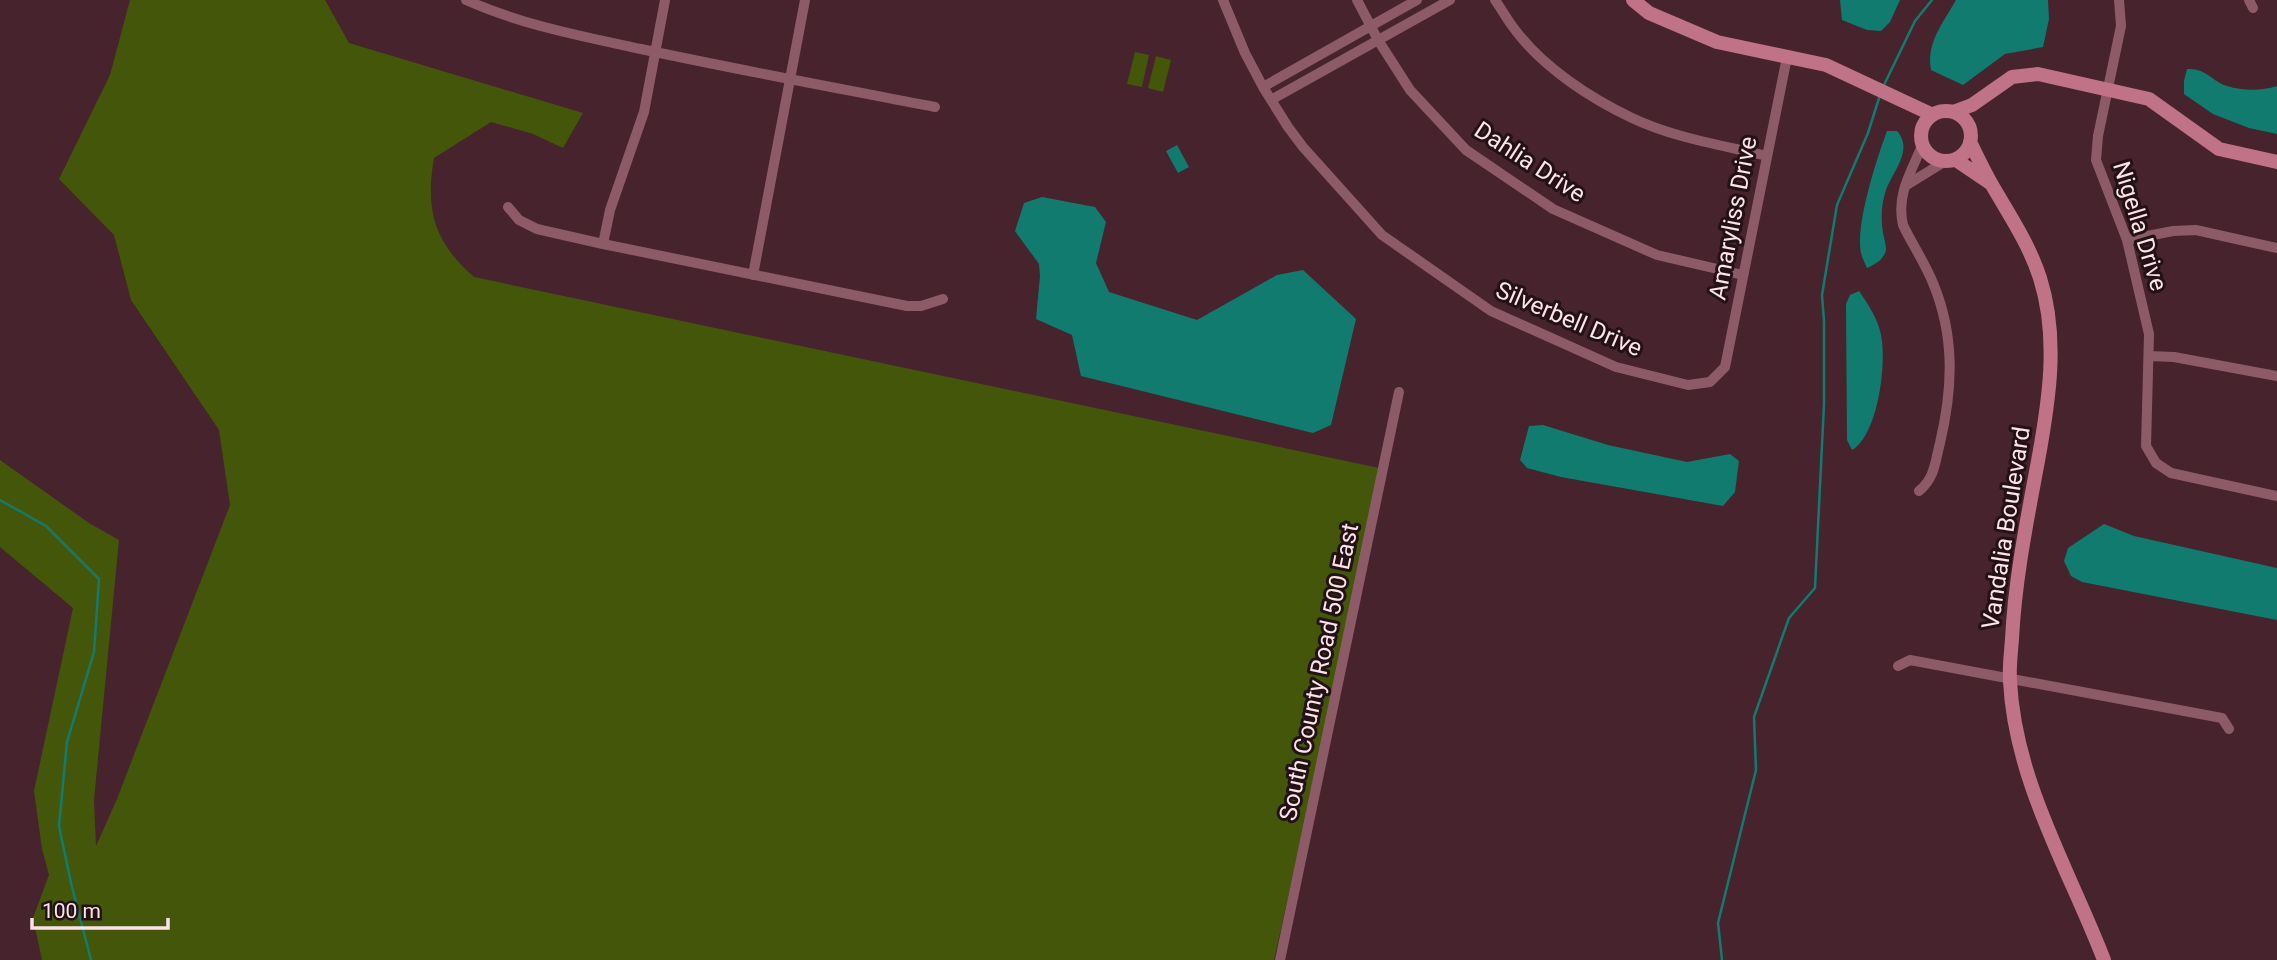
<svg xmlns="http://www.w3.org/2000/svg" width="2277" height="960" font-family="Roboto,sans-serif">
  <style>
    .green { fill: #445609 }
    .water { fill: #127b6f }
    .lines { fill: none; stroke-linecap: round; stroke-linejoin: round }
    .stream { stroke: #127b6f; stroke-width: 2.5 }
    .street { stroke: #8d5b68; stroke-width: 10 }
    .secondary { stroke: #c07287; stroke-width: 14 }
    .labels { text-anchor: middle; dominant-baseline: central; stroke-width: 6; stroke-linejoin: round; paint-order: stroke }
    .street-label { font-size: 24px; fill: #fce3e9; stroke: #221216 }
  </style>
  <rect width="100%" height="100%" fill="#46232d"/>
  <path class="green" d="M 130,0 L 325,0 L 349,43 L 583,113 L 563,148 L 533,134 L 491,122 L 434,158 C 425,210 434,242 474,277 L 1384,469 L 1274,960 L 42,960 L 33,918 L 49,875 L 42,849 L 34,791 L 73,608 L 0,547 L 0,460 L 89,523 L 119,540 L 94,800 L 96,846 L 117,799 L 230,505 L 219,430 L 131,300 L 114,235 L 59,179 L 110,75 Z
    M 1135,52 L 1149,55 L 1142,87 L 1127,84 Z
    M 1156,56 L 1171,60 L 1163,92 L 1148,88 Z"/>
  <path class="water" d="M 1840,0 L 1900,0 L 1890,22 L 1881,31 L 1867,30 L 1842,20 Z
    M 1956,0 L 2048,0 L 2049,19 L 2043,47 L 2005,54 L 1963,85 L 1931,70 C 1926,43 1943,23 1956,0 Z
    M 2187,69 C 2207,68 2211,81 2227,86 C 2243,91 2262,91 2277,86 L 2277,134 L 2249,128 L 2213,114 L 2184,94 L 2184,81 Z
    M 1887,131 L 1897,131 C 1914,150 1893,171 1886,190 C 1881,205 1881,218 1883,233 C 1884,238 1886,245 1886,250 C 1884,259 1876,264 1867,268 C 1865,263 1862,258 1861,253 C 1855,225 1877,158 1887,131 Z
    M 1177,145 L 1189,167 L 1178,173 L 1166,151 Z
    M 1042,197 L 1095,207 L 1106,222 L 1096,263 L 1109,292 L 1197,320 L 1277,275 L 1303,270 L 1356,319 L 1331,425 L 1313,433 L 1081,376 L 1072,335 L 1036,319 L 1040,276 L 1039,264 L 1015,231 L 1024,203 Z
    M 1859,291 C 1868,304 1878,319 1881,335 C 1887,363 1878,435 1852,450 L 1847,440 L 1846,304 L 1850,295 Z
    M 1543,425 L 1608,445 L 1687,462 L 1730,454 L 1739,461 L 1735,492 L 1723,506 L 1561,477 L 1527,468 L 1520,460 L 1529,426 Z
    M 2104,524 L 2134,536 L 2277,568 L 2277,620 L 2082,582 L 2071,576 L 2064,561 L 2068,548 Z"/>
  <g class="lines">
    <path class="stream" d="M 1884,85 L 1915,21 L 1932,0
      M 0,500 L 46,526 L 99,579 L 94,652 L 67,742 L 59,826 L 71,883 L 91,960
      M 1722,960 L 1718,923 L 1756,770 L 1754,717 L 1789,618 L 1815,588 L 1824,404 L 1824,321 L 1822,295 L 1837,205 L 1868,133 L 1880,95"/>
    <path class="street" d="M 466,0 C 522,25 581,36 641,49 C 739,70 837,88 935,107
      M 1223,0 L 1245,53 L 1263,87 L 1288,127 L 1303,147 L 1382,235 L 1491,311 L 1616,367 L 1688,385 L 1710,382 L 1725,367 L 1787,57
      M 1357,0 L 1378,40 L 1410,90 L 1466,150 L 1553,209 L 1657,255 L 1743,275
      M 1495,0 C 1502,10 1508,21 1516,31 C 1544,68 1590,98 1632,118 C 1674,138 1722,145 1767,156
      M 2119,0 L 2121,26 L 2098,136 L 2096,160 L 2127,240 L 2149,334 L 2146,446 L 2156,463 L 2171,473 L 2277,496
      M 2249,0 L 2253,8
      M 1263,87 L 1417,0
      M 1271,100 L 1450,0
      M 1905,186 L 1944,162
      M 508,207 L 519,220 L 537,229 L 603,244 L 907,306 L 921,306 L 943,299
      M 2127,240 L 2173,231 L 2196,230 L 2277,248
      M 603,244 L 610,210 L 644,112 L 665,0
      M 753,275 L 805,0
      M 2149,356 L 2174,357 L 2277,376
      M 1919,491 C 1935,478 1935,462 1940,443 C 1953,388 1955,336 1933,283 C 1925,263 1912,244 1903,225 C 1896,195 1911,172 1922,146
      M 1898,666 L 1910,660 L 2222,718 L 2229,729
      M 1280,960 L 1399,392"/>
    <path class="secondary" d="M 1633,0 L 1649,13 L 1717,42 L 1826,65 L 1933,115
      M1921 136a25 25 0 1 1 50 0a25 25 0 1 1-50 0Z
      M 1953,112 L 1972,105 L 2012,77 L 2038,74 L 2149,99 L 2219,149 L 2277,162
      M 1970,142 C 1977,156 1984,171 1992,185 C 2010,216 2029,244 2040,278 C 2059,338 2049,401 2038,461 C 2027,520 2015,579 2012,639 C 2011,653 2009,667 2010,681 C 2015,781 2069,869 2104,960
      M 1956,160 L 1990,183"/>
  </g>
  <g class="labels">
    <g class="street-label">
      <text transform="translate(1530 162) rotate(33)">Dahlia Drive</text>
      <text transform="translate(1733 218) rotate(-79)">Amaryliss Drive</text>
      <text transform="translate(2140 226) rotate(73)">Nigella Drive</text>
      <text transform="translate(1569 319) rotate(23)">Silverbell Drive</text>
      <text transform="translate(2006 528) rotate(-81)">Vandalia Boulevard</text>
      <text transform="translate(1319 672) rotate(-78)">South County Road 500 East</text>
    </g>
  </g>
  <path d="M32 918v10h136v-10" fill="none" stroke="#fce3e9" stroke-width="3.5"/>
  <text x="42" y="918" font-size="21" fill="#fce3e9" stroke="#221216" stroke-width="5" paint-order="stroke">100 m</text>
</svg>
